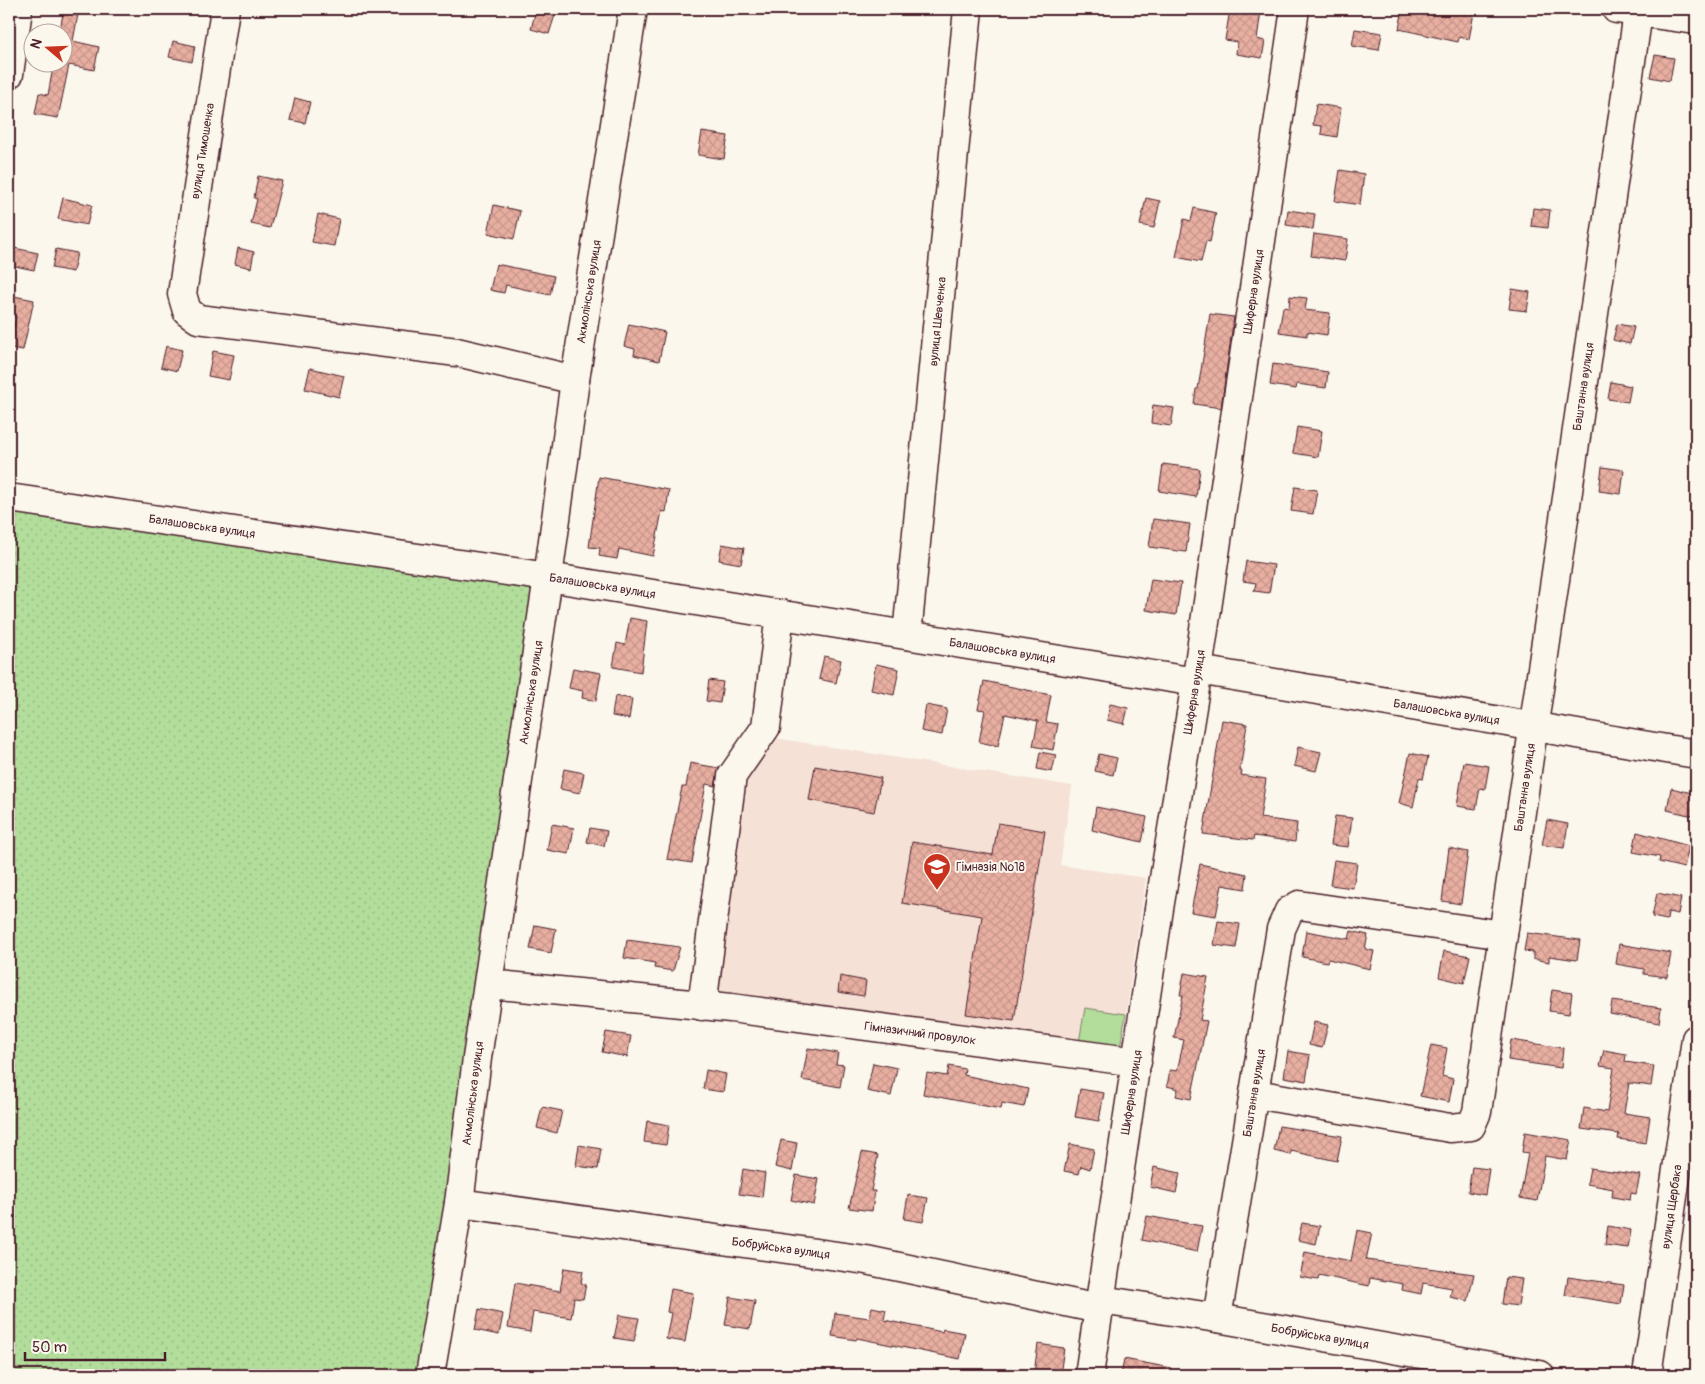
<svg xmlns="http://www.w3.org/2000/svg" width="1705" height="1384" font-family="Pangolin,sans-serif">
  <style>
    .built { fill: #f5e1d6 }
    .green { fill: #b2dd9b; stroke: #7e7e63 }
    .garden { fill: url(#garden-dots); stroke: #7e7e63 }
    .building { fill: url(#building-cross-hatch); stroke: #4a1f2b }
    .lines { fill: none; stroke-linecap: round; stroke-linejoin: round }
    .minor-casing { stroke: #4a1f2b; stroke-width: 31 }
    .minor { stroke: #fbf7ec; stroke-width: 28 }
    .labels { text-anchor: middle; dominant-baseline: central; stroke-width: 4; stroke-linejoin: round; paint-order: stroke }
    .street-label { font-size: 12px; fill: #4a1f2b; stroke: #fbf7ec }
    .poi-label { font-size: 12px; fill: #4a1f2b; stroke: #fbf7ec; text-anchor: start }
  </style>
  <defs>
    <pattern id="garden-dots" width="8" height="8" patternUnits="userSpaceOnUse" patternTransform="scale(1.25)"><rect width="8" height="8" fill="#b2dd9b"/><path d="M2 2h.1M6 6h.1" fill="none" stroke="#9bbd86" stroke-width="1.8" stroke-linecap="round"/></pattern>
    <pattern id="building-cross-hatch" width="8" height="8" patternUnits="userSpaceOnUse" patternTransform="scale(1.25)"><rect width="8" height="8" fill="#e8afa1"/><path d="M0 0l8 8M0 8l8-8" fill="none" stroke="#c8968b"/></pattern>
  </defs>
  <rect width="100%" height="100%" fill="#fbf7ec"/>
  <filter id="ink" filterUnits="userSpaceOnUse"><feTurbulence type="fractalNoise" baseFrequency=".02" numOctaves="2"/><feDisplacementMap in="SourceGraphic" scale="10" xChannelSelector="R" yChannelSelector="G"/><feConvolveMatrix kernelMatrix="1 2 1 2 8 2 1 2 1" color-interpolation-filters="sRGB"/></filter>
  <g filter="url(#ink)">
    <path class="built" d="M 769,737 L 1072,786 L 1060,865 L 1146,878 L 1126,1014 L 1085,1008 L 1078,1048 L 717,996 L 743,780 Z"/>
    <path class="green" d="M 1085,1008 L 1126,1014 L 1121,1042 L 1118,1049 L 1078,1048 Z"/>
    <path class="garden" d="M 9,498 L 548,577 L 429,1375 L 9,1375 Z"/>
    <path class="building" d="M 64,9 L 79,9 L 73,41 L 99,47 L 94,70 L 69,65 L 58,118 L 35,114 L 39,93 L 48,95 L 54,62 L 62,62 L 61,24 Z
      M 1230,9 L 1261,11 L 1257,39 L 1265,41 L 1262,58 L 1236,54 L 1237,42 L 1225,40 Z
      M 1403,9 L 1450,9 L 1474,13 L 1469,39 L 1459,37 L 1458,42 L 1399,29 Z
      M 536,10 L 555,15 L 549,34 L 531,29 Z
      M 1355,29 L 1382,33 L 1379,50 L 1352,46 Z
      M 173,41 L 195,46 L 192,62 L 169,57 Z
      M 1655,55 L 1674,58 L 1670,81 L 1650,77 Z
      M 295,98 L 310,102 L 305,123 L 290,120 Z
      M 1316,104 L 1341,108 L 1337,137 L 1321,134 L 1322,126 L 1313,125 Z
      M 702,132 L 728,136 L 724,159 L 698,155 Z
      M 1340,170 L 1364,174 L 1360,205 L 1335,201 Z
      M 258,176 L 282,181 L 270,228 L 251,224 L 257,199 L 254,198 Z
      M 63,198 L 92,205 L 87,225 L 58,219 Z
      M 1146,198 L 1160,201 L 1154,228 L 1140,225 Z
      M 494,205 L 520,211 L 514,239 L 488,233 Z
      M 1194,208 L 1216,213 L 1210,242 L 1206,241 L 1201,262 L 1176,257 L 1184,219 L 1191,221 Z
      M 1533,208 L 1550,210 L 1548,228 L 1531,226 Z
      M 1288,210 L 1315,214 L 1313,229 L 1286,225 Z
      M 318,214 L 339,219 L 334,246 L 312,242 Z
      M 1314,234 L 1348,239 L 1345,261 L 1311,256 Z
      M 14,248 L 38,253 L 34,270 L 10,265 Z
      M 238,248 L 254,252 L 251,268 L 235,264 Z
      M 56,249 L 77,253 L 73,272 L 52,268 Z
      M 496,264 L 554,276 L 550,295 L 506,285 L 504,293 L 490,290 Z
      M 1512,289 L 1530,292 L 1527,311 L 1509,309 Z
      M 9,295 L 34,300 L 23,350 L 10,348 L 16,317 L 9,315 Z
      M 1290,296 L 1307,298 L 1305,310 L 1330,313 L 1327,335 L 1307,332 L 1307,336 L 1279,332 L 1283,307 L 1289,308 Z
      M 1210,314 L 1234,317 L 1221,408 L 1194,404 L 1196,389 L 1198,389 Z
      M 629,324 L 665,332 L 659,361 L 634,355 L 635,349 L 624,346 Z
      M 1617,324 L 1634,327 L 1630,344 L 1613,340 Z
      M 166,346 L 182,350 L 177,371 L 161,367 Z
      M 213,351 L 234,355 L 229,380 L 208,376 Z
      M 1273,364 L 1328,372 L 1326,388 L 1297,384 L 1296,389 L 1270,385 Z
      M 310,368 L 344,376 L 339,397 L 305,389 Z
      M 1611,382 L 1631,386 L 1628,402 L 1608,399 Z
      M 1153,405 L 1174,408 L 1171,426 L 1151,423 Z
      M 1297,427 L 1322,431 L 1318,457 L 1293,453 Z
      M 1163,464 L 1200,469 L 1196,497 L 1159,491 Z
      M 1602,467 L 1624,470 L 1621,494 L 1599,491 Z
      M 599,477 L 669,490 L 666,512 L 662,511 L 653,556 L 619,549 L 617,559 L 599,556 L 600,548 L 589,547 Z
      M 1295,487 L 1317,490 L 1313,514 L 1291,511 Z
      M 1153,519 L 1190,524 L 1186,552 L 1149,547 Z
      M 722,544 L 744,548 L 741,564 L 719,560 Z
      M 1246,561 L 1274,565 L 1269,593 L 1254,591 L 1256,583 L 1243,581 Z
      M 1151,579 L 1181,583 L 1176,615 L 1146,610 Z
      M 630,618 L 647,621 L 641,672 L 613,667 L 617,643 L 625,645 Z
      M 824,656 L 841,660 L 836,683 L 819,679 Z
      M 876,664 L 899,669 L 894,695 L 871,690 Z
      M 573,668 L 601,673 L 596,701 L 582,698 L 583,691 L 569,688 Z
      M 709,680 L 723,682 L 720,703 L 706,701 Z
      M 984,681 L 1051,695 L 1046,722 L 1058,724 L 1053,750 L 1033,746 L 1038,721 L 1005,714 L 998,746 L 979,742 L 985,710 L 978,709 Z
      M 615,696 L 632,699 L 629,719 L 612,716 Z
      M 1110,704 L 1128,708 L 1124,724 L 1107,720 Z
      M 926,705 L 947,709 L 942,735 L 921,731 Z
      M 1222,720 L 1247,724 L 1240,771 L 1242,771 L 1241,775 L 1266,779 L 1260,818 L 1297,823 L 1295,842 L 1254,836 L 1253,840 L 1203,834 Z
      M 1298,747 L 1321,752 L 1316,771 L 1294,766 Z
      M 1040,752 L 1056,755 L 1052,772 L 1037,769 Z
      M 1410,753 L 1428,757 L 1423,779 L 1419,778 L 1413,807 L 1399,803 Z
      M 1099,754 L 1117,758 L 1113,775 L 1095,771 Z
      M 1464,762 L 1489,766 L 1485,789 L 1480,788 L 1476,809 L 1457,806 Z
      M 690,763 L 719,768 L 715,786 L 706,784 L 692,863 L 667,859 L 682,787 L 686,787 Z
      M 815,766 L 881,778 L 874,812 L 809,800 Z
      M 564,769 L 584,773 L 580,793 L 560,789 Z
      M 1671,788 L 1696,794 L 1693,816 L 1667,810 Z
      M 1096,807 L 1147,817 L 1142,842 L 1092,830 Z
      M 1335,816 L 1352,818 L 1348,847 L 1331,845 Z
      M 1547,820 L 1568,824 L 1564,848 L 1542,845 Z
      M 998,823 L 1045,831 L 1014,1021 L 966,1014 L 982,916 L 902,903 L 912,842 L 993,855 Z
      M 552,824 L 574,828 L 569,854 L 547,850 Z
      M 590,828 L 607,831 L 604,846 L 587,842 Z
      M 1637,832 L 1689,846 L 1684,868 L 1659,862 L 1660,857 L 1633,852 Z
      M 1449,848 L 1468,852 L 1461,904 L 1442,901 Z
      M 1334,860 L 1357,863 L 1353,888 L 1330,885 Z
      M 1200,864 L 1247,874 L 1245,889 L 1222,885 L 1216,916 L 1191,912 Z
      M 1657,893 L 1681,898 L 1678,914 L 1668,912 L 1667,920 L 1652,917 Z
      M 1218,921 L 1240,924 L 1236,948 L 1214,945 Z
      M 535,925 L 556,929 L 551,953 L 530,949 Z
      M 1306,931 L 1349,939 L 1351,931 L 1368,935 L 1365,949 L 1374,951 L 1370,969 L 1328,959 L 1327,962 L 1302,957 Z
      M 1527,933 L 1580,940 L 1577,960 L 1549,956 L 1549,962 L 1533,959 L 1533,952 L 1524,951 Z
      M 627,940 L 680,947 L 673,971 L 654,968 L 655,963 L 624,958 Z
      M 1619,944 L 1671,953 L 1667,977 L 1644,974 L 1644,969 L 1616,964 Z
      M 1444,951 L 1470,956 L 1464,983 L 1439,977 Z
      M 1184,973 L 1208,977 L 1200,1020 L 1207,1021 L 1191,1099 L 1176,1096 L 1178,1089 L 1167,1086 L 1170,1070 L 1177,1071 L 1184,1040 L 1174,1038 L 1183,995 L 1180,995 Z
      M 840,976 L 866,981 L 864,996 L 838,992 Z
      M 1552,990 L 1572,993 L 1569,1014 L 1549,1011 Z
      M 1612,1001 L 1661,1008 L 1659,1023 L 1610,1014 Z
      M 1314,1022 L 1328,1025 L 1322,1048 L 1309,1045 Z
      M 606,1032 L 631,1036 L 627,1057 L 602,1052 Z
      M 1511,1040 L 1563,1048 L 1561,1068 L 1508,1060 Z
      M 1431,1045 L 1447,1048 L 1442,1076 L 1453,1079 L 1449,1102 L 1420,1096 Z
      M 808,1048 L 838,1053 L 836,1064 L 844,1065 L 840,1087 L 802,1080 Z
      M 1604,1050 L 1626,1054 L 1625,1062 L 1654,1066 L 1651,1086 L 1629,1083 L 1624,1113 L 1650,1117 L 1646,1143 L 1618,1139 L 1619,1134 L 1581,1129 L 1584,1108 L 1607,1112 L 1614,1068 L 1600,1066 Z
      M 1288,1051 L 1310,1055 L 1306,1081 L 1284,1077 Z
      M 873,1063 L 897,1068 L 891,1096 L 867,1091 Z
      M 949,1066 L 965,1069 L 964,1075 L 1028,1089 L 1024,1107 L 1002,1103 L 1001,1109 L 923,1094 L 927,1073 L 947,1076 Z
      M 706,1070 L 726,1074 L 723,1092 L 703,1089 Z
      M 1080,1089 L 1104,1093 L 1099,1121 L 1075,1117 Z
      M 542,1107 L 562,1111 L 557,1133 L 537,1128 Z
      M 647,1121 L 669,1125 L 666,1145 L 644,1142 Z
      M 1279,1126 L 1342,1136 L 1337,1161 L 1291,1151 L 1291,1155 L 1274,1151 Z
      M 1525,1132 L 1571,1140 L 1567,1160 L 1545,1156 L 1537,1201 L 1520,1198 L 1528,1153 L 1522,1152 Z
      M 781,1140 L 797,1143 L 792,1171 L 775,1167 Z
      M 1070,1144 L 1094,1149 L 1090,1169 L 1081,1166 L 1079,1174 L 1064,1171 Z
      M 579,1145 L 601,1149 L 598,1169 L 576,1166 Z
      M 862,1152 L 878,1155 L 871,1191 L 875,1191 L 872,1211 L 849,1208 Z
      M 1154,1167 L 1180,1173 L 1176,1193 L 1150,1187 Z
      M 1472,1167 L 1489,1169 L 1485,1195 L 1468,1192 Z
      M 1590,1168 L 1640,1175 L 1636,1194 L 1631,1193 L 1630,1200 L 1612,1197 L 1613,1189 L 1587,1184 Z
      M 743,1169 L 765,1173 L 762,1197 L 739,1194 Z
      M 796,1175 L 819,1179 L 814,1205 L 791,1200 Z
      M 908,1195 L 928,1198 L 923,1222 L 904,1219 Z
      M 1147,1216 L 1202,1226 L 1197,1252 L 1142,1240 Z
      M 1302,1223 L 1320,1226 L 1316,1244 L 1298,1240 Z
      M 1608,1226 L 1631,1230 L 1628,1248 L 1605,1245 Z
      M 1357,1230 L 1372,1233 L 1366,1260 L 1474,1274 L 1468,1301 L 1450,1297 L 1452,1288 L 1423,1283 L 1421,1294 L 1402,1290 L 1403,1284 L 1370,1278 L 1369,1286 L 1319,1275 L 1318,1280 L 1300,1277 L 1305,1252 L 1351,1261 Z
      M 564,1268 L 583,1271 L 581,1283 L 586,1284 L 583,1299 L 574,1298 L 571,1318 L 533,1312 L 530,1332 L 508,1328 L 515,1283 L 560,1291 Z
      M 1506,1277 L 1522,1279 L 1518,1306 L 1502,1304 Z
      M 1568,1277 L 1624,1285 L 1621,1304 L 1565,1295 Z
      M 671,1289 L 693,1293 L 685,1342 L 666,1339 L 671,1313 L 667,1312 Z
      M 730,1297 L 755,1301 L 750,1329 L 725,1325 Z
      M 872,1307 L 886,1310 L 884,1320 L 942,1332 L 943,1329 L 965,1333 L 960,1359 L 857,1338 L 856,1340 L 832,1336 L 835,1313 L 869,1318 Z
      M 479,1309 L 503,1314 L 499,1335 L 475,1330 Z
      M 619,1315 L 639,1318 L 634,1341 L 614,1338 Z
      M 1038,1344 L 1064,1348 L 1060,1375 L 1034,1373 Z
      M 1124,1359 L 1171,1368 L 1171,1375 L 1121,1375 Z"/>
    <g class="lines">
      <defs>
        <g id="minor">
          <path d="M 225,9 L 182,294 L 187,311 L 198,319 L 457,352 L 575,380"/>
          <path d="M 1616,9 L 1696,20"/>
          <path d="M 9,74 L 18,9"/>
          <path id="s1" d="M 9,498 L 548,577 L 1196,682"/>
          <path id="s2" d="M 907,635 L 968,9"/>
          <path id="s3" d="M 1198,670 L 1696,754"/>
          <path id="s4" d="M 489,984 L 731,1008 L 1137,1062"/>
          <path d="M 702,1006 L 732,776 L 766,727 L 780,614"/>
          <path d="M 1255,1094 L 1450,1128 L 1471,1126 L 1477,1112 L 1503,935"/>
          <path id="s5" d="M 459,1203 L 866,1260 L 1099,1309"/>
          <path id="s6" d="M 1101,1300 L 1217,1318 L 1540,1375"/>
          <path id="s7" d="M 1217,1318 L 1281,929 L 1289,911 L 1299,905 L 1503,935 L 1638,13"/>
          <path id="s8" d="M 430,1375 L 459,1203 L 477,1058 L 548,577 L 575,380 L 633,9"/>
          <path id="s9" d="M 1089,1375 L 1159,909 L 1198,670 L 1295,9"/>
          <path id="s10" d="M 1647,1375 L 1696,1039"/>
        </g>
      </defs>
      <use href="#minor" class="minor-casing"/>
      <use href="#minor" class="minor"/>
    </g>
  </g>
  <defs>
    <symbol id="school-pin" viewBox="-11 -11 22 30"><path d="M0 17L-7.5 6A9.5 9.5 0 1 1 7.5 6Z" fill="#c8321e" stroke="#fbf7ec"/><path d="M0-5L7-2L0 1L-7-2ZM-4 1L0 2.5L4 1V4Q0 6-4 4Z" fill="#fff"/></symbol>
  </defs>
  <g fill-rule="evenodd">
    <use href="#school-pin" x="921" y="851" width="32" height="43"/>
  </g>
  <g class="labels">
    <g class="street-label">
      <text transform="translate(203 151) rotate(-81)">вулиця Тимошенка</text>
      <text stroke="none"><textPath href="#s8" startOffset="1095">Акмолінська вулиця</textPath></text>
      <text stroke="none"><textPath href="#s9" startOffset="1096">Шиферна вулиця</textPath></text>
      <text stroke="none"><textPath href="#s2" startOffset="315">вулиця Шевченка</textPath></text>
      <text stroke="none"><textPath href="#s7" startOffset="1186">Баштанна вулиця</textPath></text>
      <text stroke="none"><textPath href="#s1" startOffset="195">Балашовська вулиця</textPath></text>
      <text stroke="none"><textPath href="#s1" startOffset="600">Балашовська вулиця</textPath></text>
      <text stroke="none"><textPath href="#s1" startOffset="1005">Балашовська вулиця</textPath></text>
      <text stroke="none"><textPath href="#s8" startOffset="690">Акмолінська вулиця</textPath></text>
      <text stroke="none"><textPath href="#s9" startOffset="691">Шиферна вулиця</textPath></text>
      <text stroke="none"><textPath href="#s3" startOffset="252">Балашовська вулиця</textPath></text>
      <text stroke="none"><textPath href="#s7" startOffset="781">Баштанна вулиця</textPath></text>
      <text stroke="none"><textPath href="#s4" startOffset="434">Гімназичний провулок</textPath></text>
      <text stroke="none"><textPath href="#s8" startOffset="285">Акмолінська вулиця</textPath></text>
      <text stroke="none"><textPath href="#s9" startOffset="286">Шиферна вулиця</textPath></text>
      <text stroke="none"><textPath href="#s7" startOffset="228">Баштанна вулиця</textPath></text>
      <text stroke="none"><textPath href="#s10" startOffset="170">вулиця Щербака</textPath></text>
      <text stroke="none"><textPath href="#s5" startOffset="325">Бобруйська вулиця</textPath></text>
      <text stroke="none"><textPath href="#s6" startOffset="222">Бобруйська вулиця</textPath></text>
    </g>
    <g class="poi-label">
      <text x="956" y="867">Гімназія №18</text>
    </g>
  </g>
  <rect width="1705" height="1384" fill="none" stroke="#fbf7ec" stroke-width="30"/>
  <rect x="15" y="15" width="1675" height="1354" fill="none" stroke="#4a1f2b" stroke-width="2" filter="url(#ink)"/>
  <g transform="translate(48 48) rotate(289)"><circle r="24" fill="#fbf7ec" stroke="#b4a19f"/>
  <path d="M0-4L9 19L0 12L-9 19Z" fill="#c8321e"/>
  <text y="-8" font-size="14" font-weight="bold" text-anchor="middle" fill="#4a1f2b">N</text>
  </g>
  <path d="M25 1352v8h140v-8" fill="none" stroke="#4a1f2b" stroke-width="2.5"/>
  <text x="32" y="1352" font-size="15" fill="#4a1f2b" stroke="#fbf7ec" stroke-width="4" paint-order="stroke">50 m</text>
</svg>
